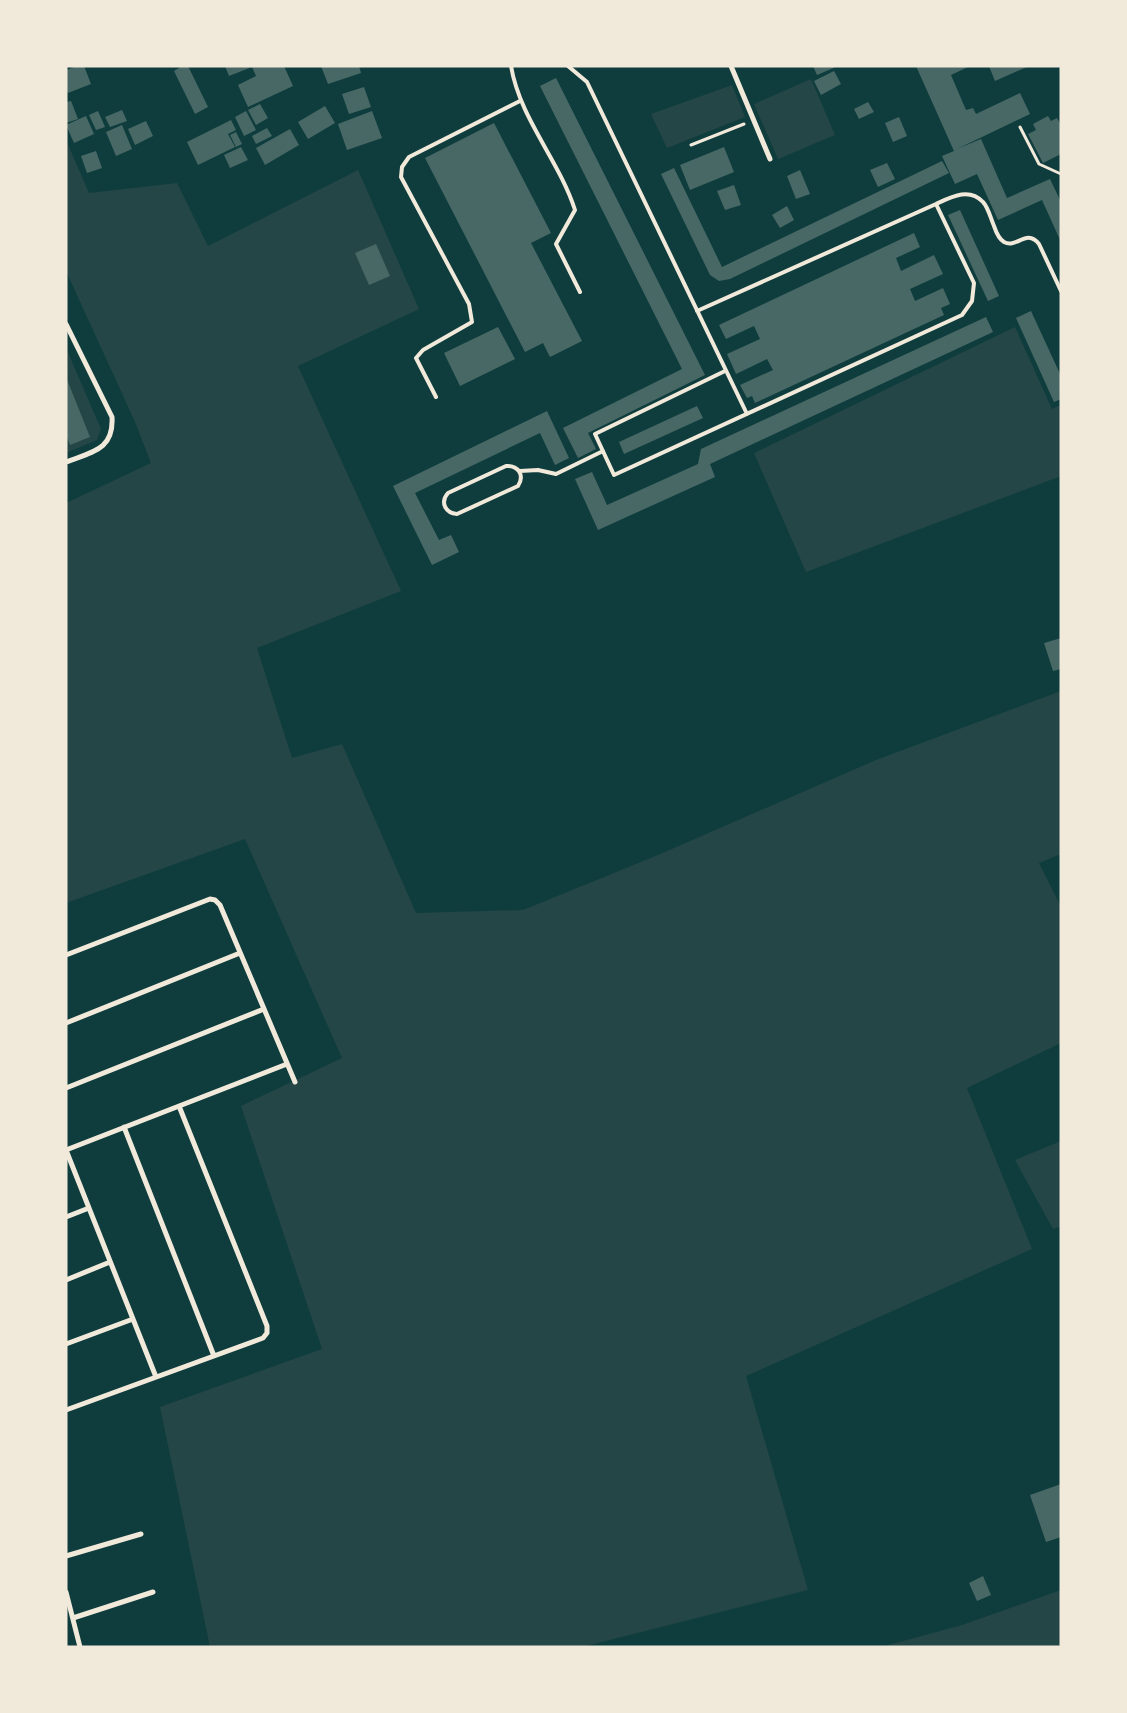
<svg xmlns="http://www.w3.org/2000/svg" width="1127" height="1713" font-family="Raleway,sans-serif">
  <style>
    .green { fill: #244646 }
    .building { fill: #486865 }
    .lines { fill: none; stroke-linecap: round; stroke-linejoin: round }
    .path { stroke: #f1e9da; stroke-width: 3 }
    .service { stroke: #f1e9da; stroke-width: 4 }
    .minor { stroke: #f1e9da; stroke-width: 5 }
  </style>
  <rect width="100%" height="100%" fill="#0f3d3e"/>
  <path class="green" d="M 811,79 L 835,135 L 778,159 L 754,104 Z
    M 732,85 L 745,117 L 667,148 L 651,114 Z
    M 66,140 L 89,193 L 177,183 L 208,246 L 358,170 L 419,309 L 298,366 L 401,591 L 257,648 L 292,758 L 342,744 L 416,913 L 523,910 L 658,855 L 876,760 L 1061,691 L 1061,854 L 1039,863 L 1061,907 L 1061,1043 L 967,1088 L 1032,1249 L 746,1376 L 808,1590 L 582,1647 L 210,1647 L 160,1407 L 322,1349 L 241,1106 L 342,1058 L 245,839 L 66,903 L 66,503 L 151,463 L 135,422 L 66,271 Z
    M 1015,327 L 1052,409 L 1061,405 L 1061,476 L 806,572 L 754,453 Z
    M 66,348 L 101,429 L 97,440 L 66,453 Z
    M 1061,1141 L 1061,1226 L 1053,1229 L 1015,1160 Z
    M 1061,1590 L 1061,1647 L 881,1647 L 962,1625 Z"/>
  <path class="building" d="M 77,66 L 84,66 L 91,84 L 68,93 L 66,88 L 66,70 Z
    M 182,66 L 188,66 L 208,107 L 195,114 L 174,71 Z
    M 225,66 L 284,66 L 293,86 L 248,107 L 238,85 L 256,76 L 252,67 L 229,76 Z
    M 321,66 L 359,66 L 361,73 L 328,84 Z
    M 813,66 L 838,66 L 817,75 Z
    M 916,66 L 970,66 L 951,75 L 966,110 L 973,108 L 976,114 L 1020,93 L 1030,114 L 957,149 L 981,139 L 1007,198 L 1050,179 L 1061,202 L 1061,242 L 1042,200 L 998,220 L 977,174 L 955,184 L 942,156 L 954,151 Z
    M 989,66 L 1029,66 L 995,81 Z
    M 834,71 L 841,84 L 821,95 L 814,81 Z
    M 556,78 L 705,375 L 588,433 L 596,449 L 578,458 L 563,428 L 682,369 L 540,86 Z
    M 364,87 L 371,107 L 349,114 L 342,94 Z
    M 71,101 L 78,119 L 66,123 L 66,102 Z
    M 868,102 L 874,112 L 859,119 L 854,109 Z
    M 260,104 L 268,118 L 256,125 L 248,110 Z
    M 325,106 L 335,123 L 308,139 L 298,122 Z
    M 122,110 L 127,121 L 110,127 L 105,117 Z
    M 98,111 L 105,127 L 96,130 L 89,115 Z
    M 246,111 L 256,130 L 244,136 L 235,117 Z
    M 372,111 L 382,138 L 347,150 L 338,124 Z
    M 86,116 L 94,134 L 74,143 L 66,125 Z
    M 1048,116 L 1051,121 L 1057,118 L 1061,125 L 1061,154 L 1043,163 L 1028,134 L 1036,130 L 1033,124 Z
    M 899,117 L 907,136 L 893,142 L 885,123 Z
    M 231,120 L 236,130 L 228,134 L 235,147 L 198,165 L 187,142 Z
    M 146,121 L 153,136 L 135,145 L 128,129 Z
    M 494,123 L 551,233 L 531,243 L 582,341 L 550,357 L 543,343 L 525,352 L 425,158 Z
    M 122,125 L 132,149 L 116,156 L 106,132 Z
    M 267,128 L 272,136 L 256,144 L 252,136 Z
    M 290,129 L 299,145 L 265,165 L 256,148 Z
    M 236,132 L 242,144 L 236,147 L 230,135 Z
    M 241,147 L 248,160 L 230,168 L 224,155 Z
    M 724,147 L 734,172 L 690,190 L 680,165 Z
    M 96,151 L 102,168 L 87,173 L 81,156 Z
    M 942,161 L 949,173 L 730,279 L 719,281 L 710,275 L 661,174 L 674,168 L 722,267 Z
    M 887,163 L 895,179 L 878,187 L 870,170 Z
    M 800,170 L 810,194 L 796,199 L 787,176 Z
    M 734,185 L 741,205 L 725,210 L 717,191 Z
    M 787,206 L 794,220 L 780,228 L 772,215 Z
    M 960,210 L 999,296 L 988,301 L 948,215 Z
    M 914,233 L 920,247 L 896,258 L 901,271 L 934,255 L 943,274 L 910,289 L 915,301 L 943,288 L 950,304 L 941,308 L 944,315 L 755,403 L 752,396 L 747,398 L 740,385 L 773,370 L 767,359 L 736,374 L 727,354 L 760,339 L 754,326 L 726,339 L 719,325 Z
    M 376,244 L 390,276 L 369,285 L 355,253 Z
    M 1031,311 L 1061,376 L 1061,399 L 1054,402 L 1016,318 Z
    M 986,317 L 993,332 L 710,464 L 715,477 L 598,530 L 575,479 L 592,472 L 607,505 L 698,464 L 701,449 Z
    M 498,327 L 515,359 L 460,386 L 444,353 Z
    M 66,377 L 90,437 L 70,445 L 66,435 Z
    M 697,406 L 703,418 L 624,454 L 619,442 Z
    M 547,411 L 569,458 L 555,465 L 540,433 L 415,493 L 439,540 L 451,535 L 459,552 L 432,565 L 393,486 Z
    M 1061,638 L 1061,669 L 1053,671 L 1044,643 Z
    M 1061,1484 L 1061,1537 L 1046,1542 L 1030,1495 Z
    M 983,1576 L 991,1595 L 977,1601 L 969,1583 Z"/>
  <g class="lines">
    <path class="path" d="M 1020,127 L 1039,164 L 1061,174
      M 691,145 L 744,124"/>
    <path class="service" d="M 511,66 C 520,119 559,160 575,210 L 556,244 L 580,292
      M 568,66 L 587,82 L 747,414
      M 936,204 C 951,197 969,187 983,202 C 988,207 991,219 994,226 C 996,232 999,239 1004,242 C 1017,249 1026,228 1039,244 L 1061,291
      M 697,311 L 936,204 L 974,283 L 972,301 L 962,315 L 614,475 L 595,434 L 725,371
      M 436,397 L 416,358 L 423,350 L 472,322 L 469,304 L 401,177 L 402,167 L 409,157 L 520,101
      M 506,466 C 518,465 525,475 518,486 L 457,514 C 445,513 440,502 448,493 Z
      M 520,471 L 538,470 L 556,474 L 603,451"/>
    <path class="minor" d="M 731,66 L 770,159
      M 66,324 L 112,417 C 114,450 92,452 66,462
      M 66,955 L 210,899 L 215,900 L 220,905 L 295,1082
      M 66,1023 L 240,953
      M 66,1088 L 264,1009
      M 124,1127 L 214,1356
      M 66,1217 L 89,1208
      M 66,1280 L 110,1262
      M 66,1344 L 133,1319
      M 156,1377 L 66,1150 L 287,1064
      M 66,1410 L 263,1338 L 267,1333 L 267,1326 L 179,1106
      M 66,1556 L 141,1534
      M 66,1592 L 80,1647
      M 73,1618 L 153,1592"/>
  </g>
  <rect width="1127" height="1713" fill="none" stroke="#f1e9da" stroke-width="135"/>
</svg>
